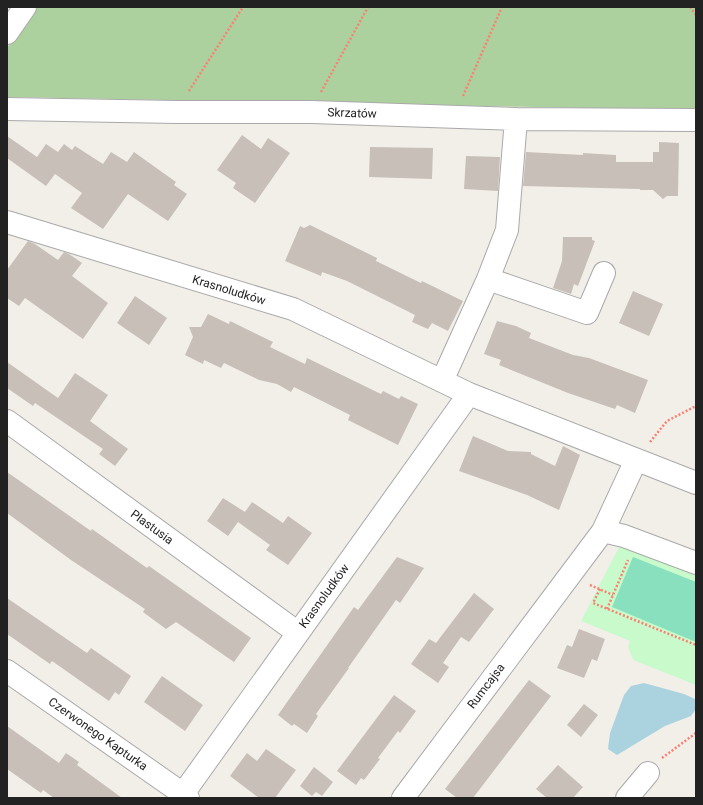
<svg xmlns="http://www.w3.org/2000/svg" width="703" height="805" font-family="Roboto,sans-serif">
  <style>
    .forest { fill: #add19e }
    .park { fill: #c8facc }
    .pitch { fill: #88e0be }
    .water { fill: #aad3df }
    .building { fill: #c7bfb8 }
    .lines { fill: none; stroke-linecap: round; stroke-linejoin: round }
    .minor-casing { stroke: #a9a9a9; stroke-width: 24 }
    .path { stroke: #fa8072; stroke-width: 2.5; stroke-dasharray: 2 2; stroke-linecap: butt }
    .minor { stroke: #fff; stroke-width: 22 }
    .labels { text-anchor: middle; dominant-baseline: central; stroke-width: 3.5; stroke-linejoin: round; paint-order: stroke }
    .street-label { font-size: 12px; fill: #222; stroke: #fff }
  </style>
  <rect width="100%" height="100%" fill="#f2efe9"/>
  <path class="forest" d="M 34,7 L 696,7 L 696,110 L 7,97 L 7,48 Z"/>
  <path class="park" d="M 620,545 L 696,575 L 696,685 L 633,660 L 628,647 L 630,641 L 581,621 Z"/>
  <path class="pitch" d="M 633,557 L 696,582 L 696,642 L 612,607 Z"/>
  <path class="water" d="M 644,683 L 684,694 L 695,699 L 696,709 L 691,716 L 665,726 L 617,755 L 608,749 L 610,733 L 624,695 L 631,686 Z"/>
  <path class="building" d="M 242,135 L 261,149 L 268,138 L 290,153 L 255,203 L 233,188 L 236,183 L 217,170 Z
    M 7,136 L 37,157 L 46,144 L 58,152 L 64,144 L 72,150 L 75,146 L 103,164 L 111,152 L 127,162 L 134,152 L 176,182 L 174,185 L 187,194 L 168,221 L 128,194 L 103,229 L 71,208 L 82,193 L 55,174 L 46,186 L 7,158 Z
    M 659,142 L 679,143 L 678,196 L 667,196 L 663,199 L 653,190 L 640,190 L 640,189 L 523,186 L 526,152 L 583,155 L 583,153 L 616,155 L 616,162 L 653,162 L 653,152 L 659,152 Z
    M 370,147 L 433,148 L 432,179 L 369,177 Z
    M 466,156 L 500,157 L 498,191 L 464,189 Z
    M 310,225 L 377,258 L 376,261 L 421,283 L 422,281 L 463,301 L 448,331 L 432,323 L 428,329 L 412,322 L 415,315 L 347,281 L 322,272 L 321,276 L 285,261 L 300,226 L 304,228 Z
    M 563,237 L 592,237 L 592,240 L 595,241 L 578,286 L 574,284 L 571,294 L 553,288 L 562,261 Z
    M 28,241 L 35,244 L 58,260 L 64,252 L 69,254 L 82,263 L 72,276 L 108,303 L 83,339 L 25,298 L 19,306 L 7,298 L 7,270 Z
    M 633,291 L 663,304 L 649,336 L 619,323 Z
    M 135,296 L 167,318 L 149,345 L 117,323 Z
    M 208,314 L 229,324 L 230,321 L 273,342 L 270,347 L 305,364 L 307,358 L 381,394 L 383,391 L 399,399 L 401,396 L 418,404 L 398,445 L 348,420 L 350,415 L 294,387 L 291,392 L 277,384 L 259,380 L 224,363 L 221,368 L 204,360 L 203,364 L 185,355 L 193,337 L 189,327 L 201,327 Z
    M 497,321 L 516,326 L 531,333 L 529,338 L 573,355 L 589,358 L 648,380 L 635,413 L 617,405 L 615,409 L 568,393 L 499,365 L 501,360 L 484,354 Z
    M 7,362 L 58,398 L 75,373 L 108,395 L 90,421 L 128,449 L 115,466 L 99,454 L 103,449 L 35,403 L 33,406 L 7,388 Z
    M 473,436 L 508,451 L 531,452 L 531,454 L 555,466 L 563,446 L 580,455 L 559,510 L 527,495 L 459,471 Z
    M 7,472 L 91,531 L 92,529 L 147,568 L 149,566 L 251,638 L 234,662 L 176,622 L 166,629 L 143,612 L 145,609 L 71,560 L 7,513 Z
    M 223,498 L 245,512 L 228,536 L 207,521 Z
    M 252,502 L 283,523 L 288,516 L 312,533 L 288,565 L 266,550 L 270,545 L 238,522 Z
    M 397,557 L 424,568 L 400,603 L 396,600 L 348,668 L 349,668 L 316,714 L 318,716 L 307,733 L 294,724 L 292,726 L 278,715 L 354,607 L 358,610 Z
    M 474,593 L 494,609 L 469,642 L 461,637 L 443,663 L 449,667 L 438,683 L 411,664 L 429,639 L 436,643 Z
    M 7,598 L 87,653 L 91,648 L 131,676 L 119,695 L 115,692 L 109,701 L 52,661 L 50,664 L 7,634 Z
    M 579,629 L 605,639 L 597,661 L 592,659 L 584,678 L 557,668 L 567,645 L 572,647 Z
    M 162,676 L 203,705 L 185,731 L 144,702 Z
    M 529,680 L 551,696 L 473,798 L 457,798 L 445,789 Z
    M 394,695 L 416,711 L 400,733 L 398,731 L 378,758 L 380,759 L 364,780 L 361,778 L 356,785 L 337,771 Z
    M 584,704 L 598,715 L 581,737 L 567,725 Z
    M 7,726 L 59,763 L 66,753 L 79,762 L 77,765 L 122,798 L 54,798 L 43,790 L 41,793 L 7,769 Z
    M 266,749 L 296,770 L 275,798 L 259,798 L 230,776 L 247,753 L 257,761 Z
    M 558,765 L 583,787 L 573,798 L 547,798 L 536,789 Z
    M 314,767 L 333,782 L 322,796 L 316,792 L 312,796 L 300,786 Z"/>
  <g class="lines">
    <defs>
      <path id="minor" d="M 7,33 L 25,7
        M 7,109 L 177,112 L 312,112 L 516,119 L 696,120
        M 7,222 L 293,309 L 469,394 L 696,483
        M 488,279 L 587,313 L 604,273
        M 442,381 L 488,279 L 507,230 L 516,119
        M 7,421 L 298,633
        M 603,531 L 624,536 L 696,563
        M 7,671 L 183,794 L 188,798
        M 180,798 L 469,394
        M 403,798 L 603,531 L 636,460
        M 627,798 L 648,773"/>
    </defs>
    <use href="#minor" class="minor-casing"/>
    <path class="path" d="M 690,7 L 696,15
      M 189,91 L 243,7
      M 321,92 L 368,7
      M 463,96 L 502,7
      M 650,442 L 667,421 L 696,406
      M 590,585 L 613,595
      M 600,589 L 593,603 L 696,645
      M 607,609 L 628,560
      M 662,758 L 696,733"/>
    <use href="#minor" class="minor"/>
  </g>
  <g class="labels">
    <g class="street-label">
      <text transform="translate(352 113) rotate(2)">Skrzatów</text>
      <text transform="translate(229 290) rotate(17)">Krasnoludków</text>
      <text transform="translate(152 527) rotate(36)">Plastusia</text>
      <text transform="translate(324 596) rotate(-54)">Krasnoludków</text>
      <text transform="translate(486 686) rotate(-53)">Rumcajsa</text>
      <text transform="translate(98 734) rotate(35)">Czerwonego Kapturka</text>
    </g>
  </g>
  <rect width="703" height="805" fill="none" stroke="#222222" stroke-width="16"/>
</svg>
